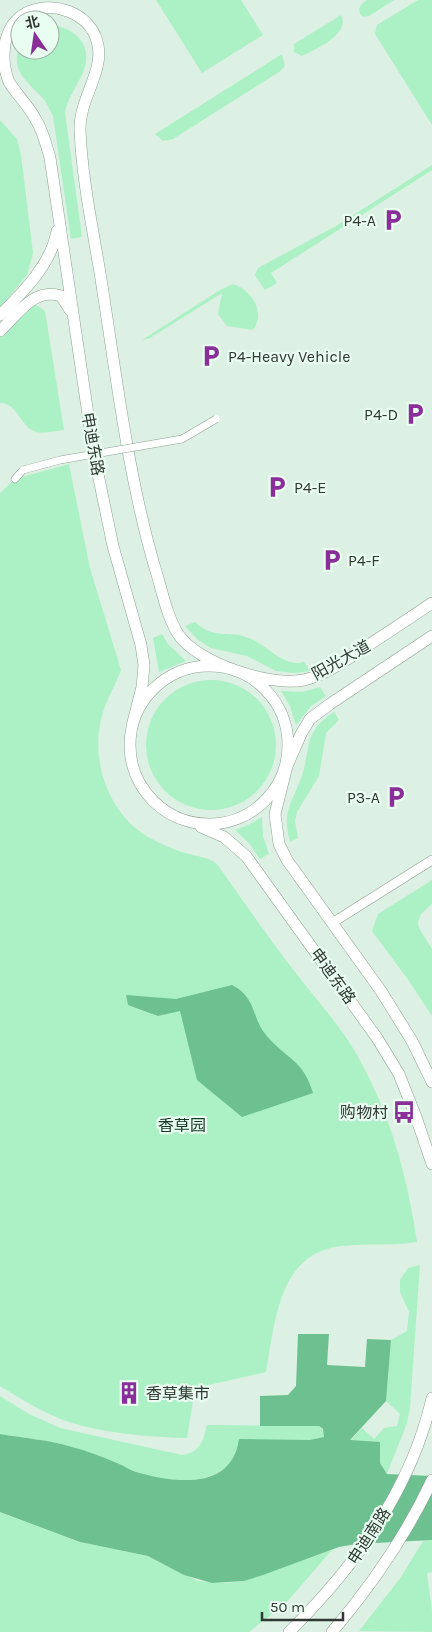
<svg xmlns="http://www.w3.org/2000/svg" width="432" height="1632" font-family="Karla,'Noto Sans SC',sans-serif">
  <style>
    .green { fill: #acf0c5 }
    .water { fill: #6dc190 }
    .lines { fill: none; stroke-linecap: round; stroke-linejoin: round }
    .pedestrian-casing { stroke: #8da194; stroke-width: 8 }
    .minor-casing { stroke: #8da194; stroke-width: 10 }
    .tertiary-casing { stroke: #8da194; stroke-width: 12 }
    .pedestrian { stroke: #fff; stroke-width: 7 }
    .minor { stroke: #fff; stroke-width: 9 }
    .tertiary { stroke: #fff; stroke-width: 11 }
    .pedestrian-bridge-casing { stroke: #8da194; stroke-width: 8; stroke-linecap: butt }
    .pedestrian-bridge { stroke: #fff; stroke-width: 7 }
    .labels { text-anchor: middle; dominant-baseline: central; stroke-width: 4.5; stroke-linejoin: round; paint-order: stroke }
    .poi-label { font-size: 16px; fill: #2f3832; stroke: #e9fef0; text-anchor: end }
    .street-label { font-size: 16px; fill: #2f3832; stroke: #e9fef0 }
    .park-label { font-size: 16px; fill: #143824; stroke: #e9fef0 }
  </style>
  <rect width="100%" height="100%" fill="#dcf1e3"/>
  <path class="green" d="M 156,0 L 241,0 L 263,35 L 202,73 Z
    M 367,0 L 394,0 L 369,16 L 363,17 L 360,14 C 358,7 361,4 367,0 Z
    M 418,0 L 432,0 L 432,125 L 375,34 L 377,25 Z
    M 341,15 C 351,34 316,49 302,56 L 294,52 L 294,44 Z
    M 50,25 C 61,26 70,29 78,37 C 101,62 70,87 65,112 L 82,237 L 71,239 L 53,116 C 50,111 48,105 45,101 C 32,84 8,72 20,47 L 20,50 L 50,50 Z
    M 282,54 L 285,66 L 279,72 L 173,139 L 163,141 L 155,134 Z
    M 0,120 L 17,139 L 21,155 L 33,253 L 27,275 L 0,308 Z
    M 432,165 L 432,170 L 271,273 L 277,283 L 265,290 L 255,275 L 258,268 L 336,226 Z
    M 233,284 C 252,290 266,313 253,330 L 227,326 L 218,314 L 222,293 L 150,338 L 142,340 L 220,290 Z
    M 33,303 L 45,311 L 64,430 C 56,431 45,434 36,432 C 20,427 18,403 0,403 L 0,335 Z
    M 69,464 L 90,568 L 121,670 C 115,686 106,700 102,716 C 89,761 110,819 154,840 C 163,845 172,849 182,852 C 194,856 206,856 217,864 C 243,901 268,937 295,972 C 319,1003 347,1033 364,1068 C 393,1123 408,1181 417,1242 C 392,1246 367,1243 341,1246 C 278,1253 275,1323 266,1372 L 200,1387 L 194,1395 L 187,1438 C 149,1437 109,1434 72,1423 C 46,1415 23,1400 0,1386 L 0,493 L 15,479 Z
    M 195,622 C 216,641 226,629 249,638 C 268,645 283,668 304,662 L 310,671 L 294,673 L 276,671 L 247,656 L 211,648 L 198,640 L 185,626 Z
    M 162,634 L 168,644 L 186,661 L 159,672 L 153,638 Z
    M146 745a65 65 0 1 1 130 0a65 65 0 1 1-130 0Z
    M 320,687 L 326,696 L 311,706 L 296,725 L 290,706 L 281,691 L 303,692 Z
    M 334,712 L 339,720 L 326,733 L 319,776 L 297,812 L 295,821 L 298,838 L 290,842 C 281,810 293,803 302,775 C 312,744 303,733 334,712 Z
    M 262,817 L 263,836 L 269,854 L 260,859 L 249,843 L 235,830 L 246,826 Z
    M 432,880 L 432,904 L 421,914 L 418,922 L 419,928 L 432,949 L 432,1016 L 409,981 L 372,931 L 378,914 Z
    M 420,1265 L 410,1408 L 407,1423 L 387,1474 L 380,1463 L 379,1454 L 350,1441 L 362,1428 L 374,1439 L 384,1428 L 397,1426 L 400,1414 L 386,1401 L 391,1340 L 407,1331 L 409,1312 L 400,1292 L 400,1280 L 408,1268 Z
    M 0,1396 L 29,1414 L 60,1428 L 182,1455 C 200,1452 203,1442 207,1425 L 319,1426 L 325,1433 L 324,1437 L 319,1440 L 237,1449 C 225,1490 164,1483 133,1471 C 112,1462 93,1453 72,1447 C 49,1440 24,1438 0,1434 Z
    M 0,1512 L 80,1542 L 148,1556 L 198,1581 L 225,1583 L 244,1581 L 332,1550 L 285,1604 L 249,1632 L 0,1632 Z
    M 432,1540 L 432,1572 L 427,1573 L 432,1611 L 432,1632 L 359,1631 L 401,1577 L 423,1541 Z"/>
  <path class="water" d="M 232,985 C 257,998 251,1017 266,1035 C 286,1059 303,1059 313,1093 L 242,1117 L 197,1080 L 180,1011 L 158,1016 L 128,1005 L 126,995 L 176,999 Z
    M 298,1334 L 329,1334 L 327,1365 L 365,1367 L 367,1339 L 391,1340 L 386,1401 L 350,1440 L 380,1442 L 380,1463 L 387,1474 L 432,1476 L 432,1540 L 356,1544 L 339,1547 L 263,1575 L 244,1581 L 212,1583 L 184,1575 L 148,1556 L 80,1542 L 0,1512 L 0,1434 C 24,1438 49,1440 72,1447 C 87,1451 104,1457 119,1464 C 124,1466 130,1470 136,1472 C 174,1483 232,1491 239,1439 L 310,1440 L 324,1437 L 323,1429 L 319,1426 L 260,1426 L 260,1396 L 288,1395 L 296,1386 Z"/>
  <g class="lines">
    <defs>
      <path id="pedestrian" d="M 15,479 L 23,470"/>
      <path id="minor" d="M 332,923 L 432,860"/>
      <path id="tertiary" d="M 0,315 C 23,292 51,265 57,231
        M 0,331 C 18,314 34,287 61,296 L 70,310
        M 432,636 L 330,704 L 310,719 L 301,734 L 287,766 L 275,814 L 279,844 L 287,860 L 381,991 L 412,1041 L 432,1082
        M130 745a79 79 0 1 1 158 0a79 79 0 1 1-158 0Z
        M 132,726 L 142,687 L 144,665 L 141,645 L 113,546 L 94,455 L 50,158 C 46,144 43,131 36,120 C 29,106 17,95 9,82 C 0,59 2,26 26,13 C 52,0 89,12 97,41 C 106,70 79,98 80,130 C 82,179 93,230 101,279 C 116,374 128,476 155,568 C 162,590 166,614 178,634 C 197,663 270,687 304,680 C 326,675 346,660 364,648 C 387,633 410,618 432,603
        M 201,827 L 224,837 L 246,856 L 377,1038 L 399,1074 L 416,1117 L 432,1164
        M 289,1632 C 355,1567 411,1490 432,1398
        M 332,1632 C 372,1585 406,1536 432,1480"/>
    </defs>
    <use href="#pedestrian" class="pedestrian-casing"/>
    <use href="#minor" class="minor-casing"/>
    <use href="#tertiary" class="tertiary-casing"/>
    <use href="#pedestrian" class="pedestrian"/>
    <use href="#minor" class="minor"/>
    <use href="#tertiary" class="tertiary"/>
    <defs>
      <path id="pedestrian-bridge" d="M 23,470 L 60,460 L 182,439 L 216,419"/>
    </defs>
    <use href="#pedestrian-bridge" class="pedestrian-bridge-casing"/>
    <use href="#pedestrian-bridge" class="pedestrian-bridge"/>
  </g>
  <defs>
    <symbol id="parking-bare" viewBox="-9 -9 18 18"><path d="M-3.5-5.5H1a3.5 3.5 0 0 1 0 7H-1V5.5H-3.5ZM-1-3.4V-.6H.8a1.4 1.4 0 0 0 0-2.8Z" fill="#8a2f9a" stroke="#e9fef0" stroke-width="2.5" paint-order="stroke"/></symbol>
    <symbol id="bus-bare" viewBox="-9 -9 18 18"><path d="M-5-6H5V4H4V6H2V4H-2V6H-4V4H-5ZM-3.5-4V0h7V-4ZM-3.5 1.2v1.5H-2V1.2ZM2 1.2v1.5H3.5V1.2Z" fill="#8a2f9a" stroke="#e9fef0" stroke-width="2.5" paint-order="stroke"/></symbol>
    <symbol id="building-bare" viewBox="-9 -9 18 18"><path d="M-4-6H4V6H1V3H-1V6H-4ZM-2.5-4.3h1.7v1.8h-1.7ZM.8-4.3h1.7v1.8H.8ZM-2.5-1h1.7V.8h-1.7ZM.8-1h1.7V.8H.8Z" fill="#8a2f9a" stroke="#e9fef0" stroke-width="2.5" paint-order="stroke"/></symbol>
  </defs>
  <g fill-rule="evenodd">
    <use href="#parking-bare" x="377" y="204" width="32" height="32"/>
    <use href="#parking-bare" x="195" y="340" width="32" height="32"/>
    <use href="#parking-bare" x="399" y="398" width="32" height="32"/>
    <use href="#parking-bare" x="261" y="471" width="32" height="32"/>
    <use href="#parking-bare" x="316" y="544" width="32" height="32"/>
    <use href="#parking-bare" x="380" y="781" width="32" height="32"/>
    <use href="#bus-bare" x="388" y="1096" width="32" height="32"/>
    <use href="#building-bare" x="113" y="1377" width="32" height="32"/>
  </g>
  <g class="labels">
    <g class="poi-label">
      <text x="376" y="220">P4-A</text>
      <text x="228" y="356" text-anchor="start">P4-Heavy Vehicle</text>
      <text x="398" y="414">P4-D</text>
      <text x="294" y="487" text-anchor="start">P4-E</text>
      <text x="348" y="560" text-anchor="start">P4-F</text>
      <text x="380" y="797">P3-A</text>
      <text x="388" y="1112">购物村</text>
      <text x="146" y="1393" text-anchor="start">香草集市</text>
    </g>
    <g class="street-label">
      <text transform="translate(93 444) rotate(80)">申迪东路</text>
      <text transform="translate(341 660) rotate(-29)">阳光大道</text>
      <text transform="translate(333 976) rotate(54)">申迪东路</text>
      <text transform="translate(369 1536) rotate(-57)">申迪南路</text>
    </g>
    <g class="park-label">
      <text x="182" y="1125">香草园</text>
    </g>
  </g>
  <g transform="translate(35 35) rotate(347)"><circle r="24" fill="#e9fef0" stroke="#9fafa4"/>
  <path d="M0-4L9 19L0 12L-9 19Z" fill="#8a2f9a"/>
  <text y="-8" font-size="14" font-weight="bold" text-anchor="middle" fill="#2f3832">北</text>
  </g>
  <path d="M262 1612v8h81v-8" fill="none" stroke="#2f3832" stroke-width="2.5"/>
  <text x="270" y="1612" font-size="15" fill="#2f3832" stroke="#e9fef0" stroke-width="4" paint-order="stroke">50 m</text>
</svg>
